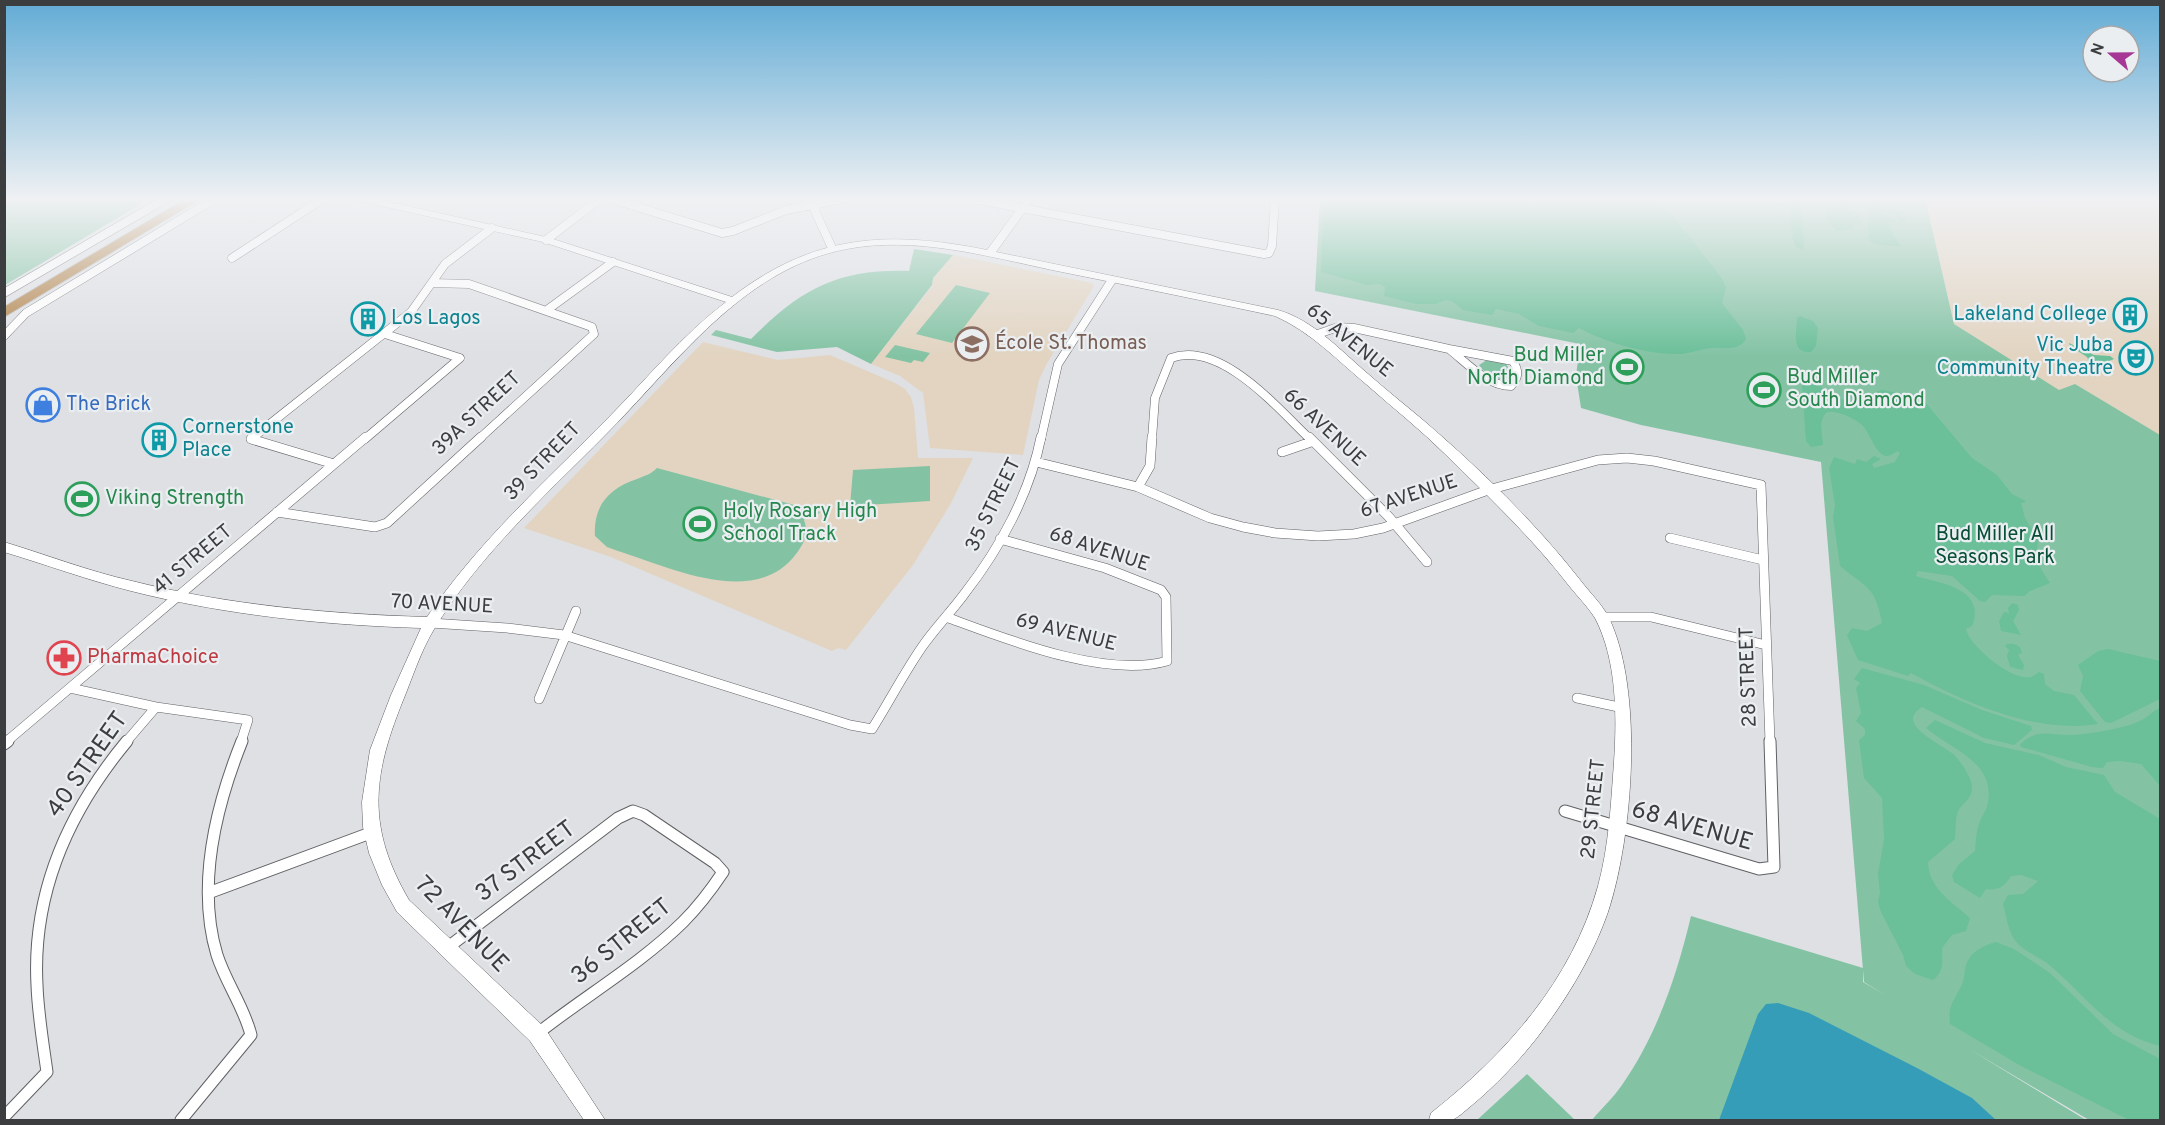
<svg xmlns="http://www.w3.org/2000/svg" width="2165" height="1125" font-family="Overpass,sans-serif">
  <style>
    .education { fill: #e2d4c1 }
    .green { fill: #83c3a4 }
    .forest { fill: #6bbf99 }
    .water { fill: #369db9 }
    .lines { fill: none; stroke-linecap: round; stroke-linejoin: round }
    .street-far2-casing { stroke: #5f6164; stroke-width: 9 }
    .street-far1-casing { stroke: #5f6164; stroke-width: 10 }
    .street-casing { stroke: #5f6164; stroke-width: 13 }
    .secondary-casing { stroke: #5f6164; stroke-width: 1 }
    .highway-casing { stroke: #bdbdbd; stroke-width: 2 }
    .street-far2 { stroke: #fff; stroke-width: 8 }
    .street-far1 { stroke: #fff; stroke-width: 9 }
    .street { stroke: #fff; stroke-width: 11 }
    .secondary { fill: #fff; fill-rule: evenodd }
    .highway { fill: #b28349; fill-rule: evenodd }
    .labels { text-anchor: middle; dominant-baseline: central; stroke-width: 4.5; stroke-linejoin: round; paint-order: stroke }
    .culture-label { font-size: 20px; fill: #0d838f; stroke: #ebeef1; text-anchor: end }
    .street-label { font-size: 20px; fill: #3c3d3e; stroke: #ebeef1 }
    .education-label { font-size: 20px; fill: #785e54; stroke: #ebeef1; text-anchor: start }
    .leisure-label { font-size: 20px; fill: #27864d; stroke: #ebeef1; text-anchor: start }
    .shop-label { font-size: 20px; fill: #366cbe; stroke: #ebeef1; text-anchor: start }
    .park-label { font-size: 20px; fill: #064e35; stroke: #ebeef1 }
    .health-label { font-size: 20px; fill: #be3a42; stroke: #ebeef1; text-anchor: start }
    .near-street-label { font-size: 24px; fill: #3c3d3e; stroke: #ebeef1 }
  </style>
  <rect width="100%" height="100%" fill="#dee0e4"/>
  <path class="education" d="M 1925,198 L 2160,198 L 2160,450 L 2024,370 L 1954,324 Z
    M 953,255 L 1092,283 L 1094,286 L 1046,365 L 1039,380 L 1023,455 L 930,448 L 923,393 L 900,376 L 871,364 L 932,286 L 933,278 Z
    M 703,342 L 778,360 L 830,355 L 895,383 L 905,389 L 911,397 L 914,408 L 918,458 L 973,458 L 950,505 L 913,565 L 846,650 L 838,648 L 832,651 L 611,557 L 524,528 Z"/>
  <path class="green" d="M 5,198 L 151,198 L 5,285 Z
    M 1320,198 L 1925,198 L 1954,324 L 2059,390 L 2075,384 L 2160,435 L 2160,1120 L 2089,1120 L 1969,1049 L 2086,1120 L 1592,1120 C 1601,1109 1613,1098 1622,1085 C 1657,1035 1677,975 1691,916 L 1863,968 L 1863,982 L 1883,994 L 1864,982 L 1821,462 L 1641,425 L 1581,408 L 1576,376 L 1580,344 L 1315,291 Z
    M 914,249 L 953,255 L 933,278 L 932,285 L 871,364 L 837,347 L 777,352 L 711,335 L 716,330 L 751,339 C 801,289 837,269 909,271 Z
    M 956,285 L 990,293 L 952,343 L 916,334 Z
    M 895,345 L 930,353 L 923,362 L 914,360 L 911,363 L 885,357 Z
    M 1487,360 L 1506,364 L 1510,370 L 1509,376 C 1497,383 1486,375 1479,365 Z
    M 930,466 L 930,501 L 850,506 L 853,470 Z
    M 657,468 L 820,512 L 814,519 L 806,517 L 804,520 C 809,534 804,543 796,554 C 755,609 669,567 618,551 L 607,547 L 595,536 C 593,506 609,488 637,479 C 646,475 650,475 657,468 Z
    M 1527,1074 L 1575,1120 L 1477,1120 Z"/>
  <path class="forest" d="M 1324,198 L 1520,198 L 1529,202 L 1551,198 L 1679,198 L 1659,204 L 1677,221 L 1721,277 L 1726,287 L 1722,303 L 1743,330 L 1746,339 C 1738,352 1724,347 1712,348 C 1699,349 1687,355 1674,354 C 1643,353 1607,343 1579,328 L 1573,333 L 1539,326 L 1519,314 L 1496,309 L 1492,315 L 1463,310 L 1453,302 L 1446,300 L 1436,304 L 1416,304 L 1384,296 L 1385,287 L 1380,284 L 1367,285 L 1321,272 Z
    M 1779,198 L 1801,198 L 1804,250 L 1796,247 C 1790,234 1791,222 1790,210 L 1786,208 Z
    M 1832,198 L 1858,198 L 1851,199 L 1852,202 L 1848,205 L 1851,210 L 1860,215 L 1858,218 L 1862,220 L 1861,224 L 1853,224 L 1853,229 L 1837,231 L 1825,217 L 1828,213 L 1825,211 L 1827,206 L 1833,204 Z
    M 1867,198 L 1908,206 L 1894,207 L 1905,214 L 1906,219 L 1903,222 L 1899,221 L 1896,214 L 1882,211 L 1883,215 L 1892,217 L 1896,221 L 1889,224 L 1892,235 L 1902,247 L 1876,244 L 1870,241 L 1868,232 L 1869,211 L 1860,200 Z
    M 1800,316 L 1813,321 L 1818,328 L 1816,346 L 1811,352 C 1790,354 1797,330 1797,318 Z
    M 2069,343 L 2094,355 L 2110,356 L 2114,359 L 2081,372 L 2074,372 L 2073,370 L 2090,364 L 2087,357 L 2070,346 Z
    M 1815,379 L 1820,384 L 1826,396 L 1851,401 L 1877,395 L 1877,391 L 1883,390 L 1912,396 L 1925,402 L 1972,458 L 1997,475 L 2012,494 L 2024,500 L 2026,502 L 2021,503 L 2025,518 L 2038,539 C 2036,562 2037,563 2050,583 L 2030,591 L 2024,596 L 1992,595 L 1985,602 L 1980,601 L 1952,576 L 1918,571 L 1916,576 C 1939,583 1987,588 1972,626 L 1966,629 C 1969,646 2013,682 2031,677 C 2034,676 2036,674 2039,672 L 2044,674 L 2045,684 L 2054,691 L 2074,695 L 2098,724 C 2036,734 1965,703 1911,673 L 1908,676 L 1858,660 L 1847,635 L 1852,628 L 1867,631 L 1882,623 C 1875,585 1866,588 1840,566 L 1833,517 L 1835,505 L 1829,468 L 1834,457 L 1855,464 L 1857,459 L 1866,462 L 1874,456 L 1881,459 L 1872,464 L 1874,468 L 1895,462 L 1900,453 L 1897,451 C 1878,468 1873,436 1862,425 C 1854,418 1837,410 1827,412 C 1817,422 1823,433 1823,445 L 1811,447 L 1806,441 L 1802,387 L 1807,380 Z
    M 2012,603 L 2018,605 L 2019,610 L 2013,621 L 2021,635 L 2001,631 L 1999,621 L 2004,612 L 2009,613 L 2008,608 Z
    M 2007,644 C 2014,643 2021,645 2022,653 L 2018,655 L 2024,665 L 2023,670 L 2010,667 L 2007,656 L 2009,650 L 2005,646 Z
    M 2108,649 L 2160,661 L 2160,699 L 2111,723 L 2105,722 L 2080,691 L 2083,676 L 2078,665 L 2098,651 Z
    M 1862,668 L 1924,685 L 1982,710 L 2031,726 L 2032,730 L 2014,745 L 1984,738 L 1922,707 C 1891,726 1950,747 1957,758 C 1964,767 1977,784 1970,796 C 1967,802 1961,805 1958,811 C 1955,820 1956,830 1955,839 L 1928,862 C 1929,889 1951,901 1970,918 L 1966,931 L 1952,935 L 1942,948 C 1942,961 1945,971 1933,980 L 1915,974 L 1906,966 L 1903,955 L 1881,912 L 1878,902 L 1880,893 L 1878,874 L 1884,839 L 1882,798 L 1864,778 L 1859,740 L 1865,735 L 1865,729 L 1856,721 L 1861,713 L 1856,688 L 1860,683 L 1854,679 Z
    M 2160,708 L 2160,786 L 2141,764 L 2121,761 L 2107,762 L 2103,768 L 2092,767 L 2021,747 L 2020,744 C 2037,729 2047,734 2068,735 C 2085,735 2132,728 2145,718 C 2151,714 2153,711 2160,708 Z
    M 1935,720 L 1985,743 L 2039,755 L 2066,767 L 2104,775 L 2115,792 L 2160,819 L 2160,1046 C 2108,1033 2086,995 2047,963 C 2036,955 2021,950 2014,939 C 2008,930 2006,915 2003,904 L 2008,895 L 2023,894 L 2038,881 L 2021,875 L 2011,876 C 2005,886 1998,891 1986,889 L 1980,898 L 1954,882 L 1952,875 L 1959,864 L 1975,851 C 1976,840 1976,829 1981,819 C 1984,813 1987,809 1988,802 C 1995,761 1950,749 1926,728 Z
    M 1996,942 L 2014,949 L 2050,973 L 2113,1034 L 2160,1059 L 2160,1120 L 2129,1120 L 2021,1066 L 1950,1024 C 1948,1003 1954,1002 1962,984 C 1965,978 1964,971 1966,965 C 1970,952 1984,945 1996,942 Z"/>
  <path class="water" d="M 1778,1003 L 1809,1013 L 1917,1068 L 1972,1098 L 1996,1120 L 1719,1120 L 1758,1014 L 1766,1004 Z"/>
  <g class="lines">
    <defs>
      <path id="street-far2" d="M 608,198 L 722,233 L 733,231 L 786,210 L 848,198
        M 974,199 L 1264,254 L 1269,253 L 1272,246 L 1275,198
        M 810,200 L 832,248
        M 546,240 L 601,198
        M 232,258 L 324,198
        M 432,283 L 469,284 L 592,327 L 594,334 L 479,439
        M 4,293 L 167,198
        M 547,310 L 613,262
        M 1315,335 L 1338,327 L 1354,328 L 1449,349
        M 4,336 L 26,313 L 216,198
        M 1449,349 L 1513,361 C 1519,371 1519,377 1511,386 C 1487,386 1467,363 1449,349 Z
        M 251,439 L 411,312 L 445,264 L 492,228
        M 365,439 L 460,358 L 385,334
        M 1041,439 L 1058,364 L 1112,280
        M 1152,439 L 1155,398 L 1171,358 C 1221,340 1278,409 1310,439"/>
      <path id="street-far1" d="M 1309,437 L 1389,517 L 1427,562
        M 251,439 L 253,437
        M 251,439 L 334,464
        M 1282,452 L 1311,442
        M 1036,462 L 1138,487 L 1210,518 L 1243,527 L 1275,533 L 1318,536 L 1354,534 L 1383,528 L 1488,490 L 1598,460 L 1627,458 L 1654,461 L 1761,485 L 1770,742
        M 1138,487 L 1150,466 L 1152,437
        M 277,512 L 375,527 L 387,523 L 481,437
        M 1670,538 L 1763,560
        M 946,617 C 1006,639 1105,679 1167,661 L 1166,597 L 1161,590 L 1105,568 L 1000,539
        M 1601,617 L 1651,617 L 1766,645
        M 431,623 L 507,628 L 564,635 L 850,725 L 872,729 C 889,702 904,673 922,647 C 935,628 952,611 965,593 C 1000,548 1030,493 1041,437
        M 70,688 L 156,707 L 248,720 L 241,742
        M 1577,698 L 1623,708
        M 539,699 L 576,611
        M 6,742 L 366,437
        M 126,742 L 156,707"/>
      <path id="street" d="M 4,744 L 8,741
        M 1565,811 L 1759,869 L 1774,867 L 1770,741
        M 211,892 L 373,832
        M 447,948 L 618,818 L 633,811 L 644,815 L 715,863 L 723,872 C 711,890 698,907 683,922 C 639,965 585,996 537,1034
        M 4,1117 L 47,1072 C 43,1043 38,1014 37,985 C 32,892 69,811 127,741
        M 181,1120 L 251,1035 C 244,1007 226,983 217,955 C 196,885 216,806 242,741"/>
      <path id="secondary" d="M 354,198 L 372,198 L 550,238 L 732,297 C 814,234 888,230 987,250 L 1025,198 L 1035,198 L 996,252 L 1278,310 C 1313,320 1340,350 1367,373 C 1385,389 1404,404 1423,420 C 1479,468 1535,522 1581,581 C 1590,593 1602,604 1609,618 C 1644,691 1633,836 1608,912 C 1592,958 1566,1000 1536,1039 C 1517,1063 1495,1086 1471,1106 C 1466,1110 1460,1116 1454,1119 C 1448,1123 1436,1120 1429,1120 L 1431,1113 C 1506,1054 1572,980 1598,886 C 1609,846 1611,803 1614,762 C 1617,716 1617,660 1595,618 C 1588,607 1578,597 1570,587 C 1533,539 1489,497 1446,455 C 1421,430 1393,408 1367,385 C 1337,360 1311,332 1275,316 C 1201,300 1126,285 1052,270 C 986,256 915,236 847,249 C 749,267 683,354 618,422 C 554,488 481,551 433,631 C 420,653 412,679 402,703 C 372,778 367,828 409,900 L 544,1027 L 605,1120 L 584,1120 L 530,1041 L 397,912 L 382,885 L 369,853 L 363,827 L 362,802 L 370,750 L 391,695 L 421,628 C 323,625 225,615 131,591 C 88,580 47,565 4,552 L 4,542 C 47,555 88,571 132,581 C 228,605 328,614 427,617 C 478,542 545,482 608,418 C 647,379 682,335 726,302 L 543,242 L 359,201 Z"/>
      <path id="highway" d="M 187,198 L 202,198 L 4,317 L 4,307 Z"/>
    </defs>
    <use href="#street-far2" class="street-far2-casing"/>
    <use href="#street-far1" class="street-far1-casing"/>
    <use href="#street" class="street-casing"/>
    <use href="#secondary" class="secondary-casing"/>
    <use href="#highway" class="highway-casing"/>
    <use href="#street-far2" class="street-far2"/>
    <use href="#street-far1" class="street-far1"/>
    <use href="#street" class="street"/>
    <use href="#secondary" class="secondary"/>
    <use href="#highway" class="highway"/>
  </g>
  <linearGradient id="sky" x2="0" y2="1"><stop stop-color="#61abd5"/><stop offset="0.56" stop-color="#f0f1f3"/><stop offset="1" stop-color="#f0f1f3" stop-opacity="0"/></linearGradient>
  <rect width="2165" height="356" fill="url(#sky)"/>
  <defs>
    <symbol id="building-ring" viewBox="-11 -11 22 22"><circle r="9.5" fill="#ebeef1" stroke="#0f9aa8" stroke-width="1.5"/><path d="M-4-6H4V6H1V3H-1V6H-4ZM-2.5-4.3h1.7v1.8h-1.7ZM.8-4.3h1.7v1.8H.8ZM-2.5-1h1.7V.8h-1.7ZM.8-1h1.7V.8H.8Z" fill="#0f9aa8"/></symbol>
    <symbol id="school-ring" viewBox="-11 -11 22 22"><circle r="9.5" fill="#ebeef1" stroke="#8d6e63" stroke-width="1.5"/><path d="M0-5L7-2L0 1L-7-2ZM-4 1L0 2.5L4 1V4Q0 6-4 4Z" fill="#8d6e63"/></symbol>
    <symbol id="theatre-ring" viewBox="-11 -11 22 22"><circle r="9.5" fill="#ebeef1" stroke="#0f9aa8" stroke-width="1.5"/><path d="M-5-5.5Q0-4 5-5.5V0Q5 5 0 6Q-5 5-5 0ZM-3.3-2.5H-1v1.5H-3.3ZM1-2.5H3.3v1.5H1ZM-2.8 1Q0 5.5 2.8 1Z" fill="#0f9aa8"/></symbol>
    <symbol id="stadium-ring" viewBox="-11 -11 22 22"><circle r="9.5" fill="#ebeef1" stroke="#2e9e5b" stroke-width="1.5"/><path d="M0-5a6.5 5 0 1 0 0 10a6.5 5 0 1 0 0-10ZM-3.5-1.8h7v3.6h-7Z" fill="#2e9e5b"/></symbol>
    <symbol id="shop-ring" viewBox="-11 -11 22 22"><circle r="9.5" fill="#ebeef1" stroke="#3f7fe0" stroke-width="1.5"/><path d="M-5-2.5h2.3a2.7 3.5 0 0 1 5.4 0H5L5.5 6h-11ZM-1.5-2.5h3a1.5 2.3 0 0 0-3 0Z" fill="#3f7fe0"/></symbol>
    <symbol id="pharmacy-ring" viewBox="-11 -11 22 22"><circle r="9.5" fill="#ebeef1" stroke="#e0444e" stroke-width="1.5"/><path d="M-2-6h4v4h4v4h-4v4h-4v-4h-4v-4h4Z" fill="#e0444e"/></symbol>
  </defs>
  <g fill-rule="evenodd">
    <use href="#building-ring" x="2111" y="296" width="38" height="38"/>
    <use href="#building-ring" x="349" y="300" width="38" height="38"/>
    <use href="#school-ring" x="953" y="325" width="38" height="38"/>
    <use href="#theatre-ring" x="2117" y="339" width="38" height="38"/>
    <use href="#stadium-ring" x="1608" y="348" width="38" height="38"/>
    <use href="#stadium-ring" x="1745" y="371" width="38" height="38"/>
    <use href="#shop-ring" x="24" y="386" width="38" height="38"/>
    <use href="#building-ring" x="140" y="421" width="38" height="38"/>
    <use href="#stadium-ring" x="63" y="480" width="38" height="38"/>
    <use href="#stadium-ring" x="681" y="505" width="38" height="38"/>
    <use href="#pharmacy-ring" x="45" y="639" width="38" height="38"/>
  </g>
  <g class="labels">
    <g class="culture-label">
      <text x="2107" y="315">Lakeland College</text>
      <text x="391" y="319" text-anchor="start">Los Lagos</text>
      <text x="2113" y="346">Vic Juba<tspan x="2113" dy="23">Community Theatre</tspan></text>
      <text x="182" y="428" text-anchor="start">Cornerstone<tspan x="182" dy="23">Place</tspan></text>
    </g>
    <g class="street-label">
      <text transform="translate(1349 341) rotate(39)">65 AVENUE</text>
      <text transform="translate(477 414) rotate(-43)">39A STREET</text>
      <text transform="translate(1324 428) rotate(43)">66 AVENUE</text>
      <text transform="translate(543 462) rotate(-46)">39 STREET</text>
      <text transform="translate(1409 497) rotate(-18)">67 AVENUE</text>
      <text transform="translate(994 505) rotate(-64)">35 STREET</text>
      <text transform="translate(1099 550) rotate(18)">68 AVENUE</text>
      <text transform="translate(193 560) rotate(-40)">41 STREET</text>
      <text transform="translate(442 605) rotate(3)">70 AVENUE</text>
      <text transform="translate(1066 633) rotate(14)">69 AVENUE</text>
      <text transform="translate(1749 677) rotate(-92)">28 STREET</text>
      <text transform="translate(1594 809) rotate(-84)">29 STREET</text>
    </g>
    <g class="education-label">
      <text x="995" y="344">École St. Thomas</text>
    </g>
    <g class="leisure-label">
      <text x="1604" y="356" text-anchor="end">Bud Miller<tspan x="1604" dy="23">North Diamond</tspan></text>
      <text x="1787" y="378">Bud Miller<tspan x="1787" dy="23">South Diamond</tspan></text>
      <text x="105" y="499">Viking Strength</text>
      <text x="723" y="512">Holy Rosary High<tspan x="723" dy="23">School Track</tspan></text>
    </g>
    <g class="shop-label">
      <text x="66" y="405">The Brick</text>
    </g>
    <g class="park-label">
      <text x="1995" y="535">Bud Miller All<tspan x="1995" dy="23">Seasons Park</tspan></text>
    </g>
    <g class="health-label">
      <text x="87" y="658">PharmaChoice</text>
    </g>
    <g class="near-street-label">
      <text transform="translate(88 765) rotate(-55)">40 STREET</text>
      <text transform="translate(1692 827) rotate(16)">68 AVENUE</text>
      <text transform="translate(526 862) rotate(-37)">37 STREET</text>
      <text transform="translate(461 925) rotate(46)">72 AVENUE</text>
      <text transform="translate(622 942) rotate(-39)">36 STREET</text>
    </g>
  </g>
  <rect width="2165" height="1125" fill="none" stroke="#3c3d3e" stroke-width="12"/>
  <g transform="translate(2111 54) rotate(290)"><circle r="28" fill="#ebeef1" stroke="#a5a7a9" stroke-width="1.5"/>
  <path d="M0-4.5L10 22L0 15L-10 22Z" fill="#a63794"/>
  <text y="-9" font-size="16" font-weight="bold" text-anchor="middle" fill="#3c3d3e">N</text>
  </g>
</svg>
